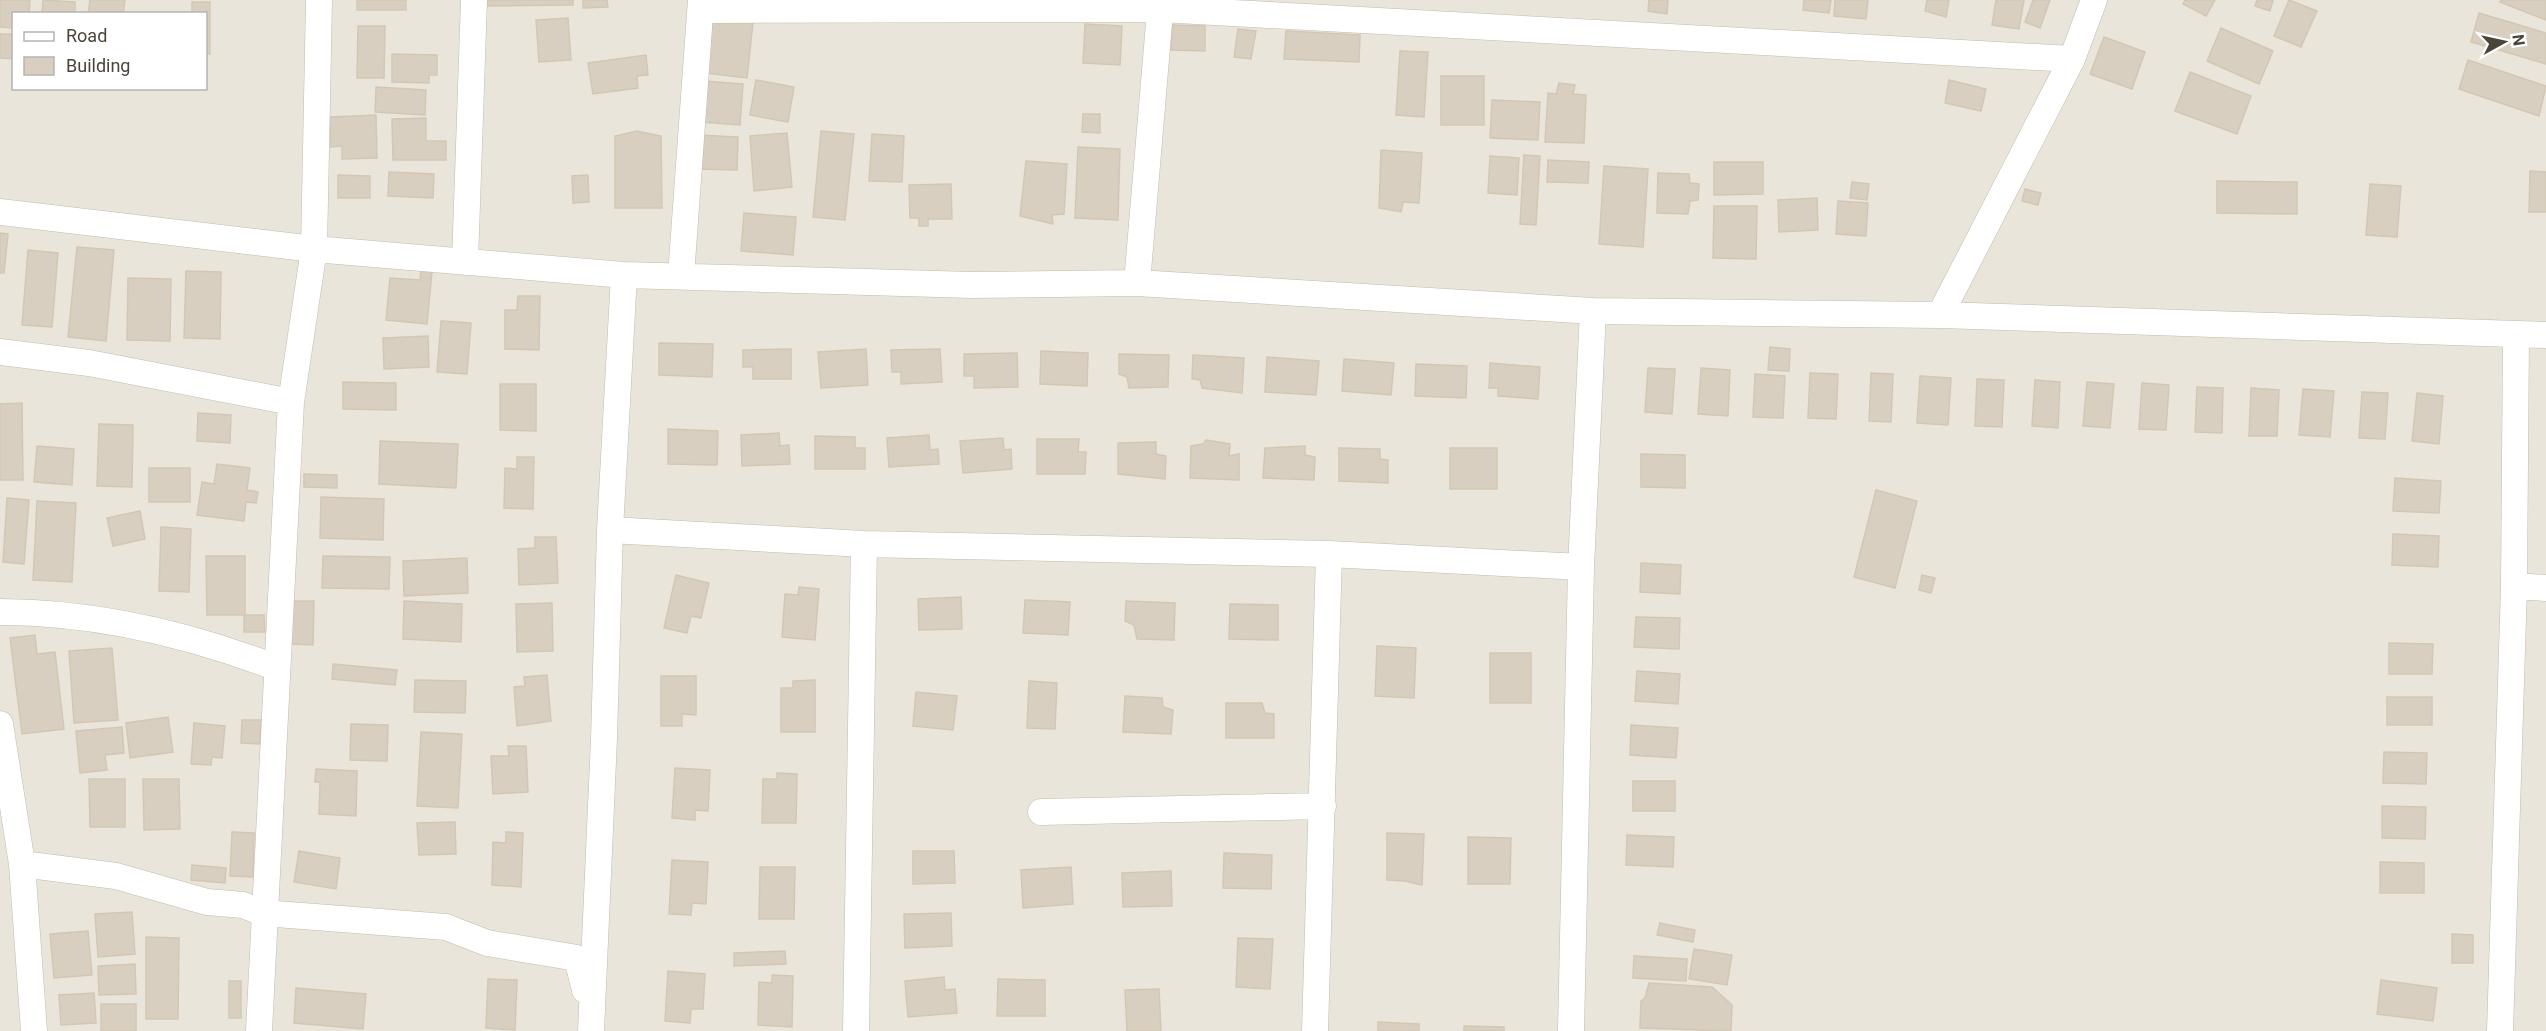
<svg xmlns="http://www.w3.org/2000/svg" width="2546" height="1031" font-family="Roboto,sans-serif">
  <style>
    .residential { fill: #eae5da; fill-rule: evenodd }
    .building { fill: #d8cfc1; stroke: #d3c7b4; stroke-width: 1.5 }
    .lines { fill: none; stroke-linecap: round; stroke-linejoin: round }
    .minor-casing { stroke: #c2bbae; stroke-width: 27 }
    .minor { stroke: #fff; stroke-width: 26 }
  </style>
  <rect width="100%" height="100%" fill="#f6f3ec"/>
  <path class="residential" d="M 0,0 L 2546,0 L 2546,1031 L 0,1031 ZM 14,14 L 206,14 L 206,88 L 14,88 Z"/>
  <path class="building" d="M 0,0 L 30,0 L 29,14 L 14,14 L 14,28 L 0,27 Z
    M 43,0 L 75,2 L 75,14 L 42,14 Z
    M 90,0 L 125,0 L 123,14 L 88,14 Z
    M 357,0 L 406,0 L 406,10 L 357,10 Z
    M 484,0 L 573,0 L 573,5 L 484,6 Z
    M 583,0 L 607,0 L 608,7 L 583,8 Z
    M 1649,0 L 1668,0 L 1667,14 L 1648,11 Z
    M 1804,0 L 1831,0 L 1829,13 L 1803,10 Z
    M 1835,0 L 1868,0 L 1866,19 L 1834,16 Z
    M 1927,0 L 1949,0 L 1946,17 L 1925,11 Z
    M 1996,0 L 2024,0 L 2019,29 L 1992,25 Z
    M 2033,0 L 2050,0 L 2040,28 L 2025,22 Z
    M 2185,0 L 2215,0 L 2206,16 L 2183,4 Z
    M 2257,0 L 2273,0 L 2270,11 L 2255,6 Z
    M 2289,0 L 2317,11 L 2301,47 L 2274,36 Z
    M 2501,0 L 2546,0 L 2546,20 L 2500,2 Z
    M 192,2 L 210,2 L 210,54 L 206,54 L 206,14 L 192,14 Z
    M 2479,13 L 2546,33 L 2546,64 L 2471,42 Z
    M 568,18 L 571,60 L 539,62 L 536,20 Z
    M 711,19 L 753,23 L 747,78 L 705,73 Z
    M 1085,24 L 1122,26 L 1120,65 L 1083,63 Z
    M 1172,25 L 1205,26 L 1205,51 L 1171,50 Z
    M 358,26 L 385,26 L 384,78 L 357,78 Z
    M 2221,28 L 2273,51 L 2259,84 L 2207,61 Z
    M 1238,29 L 1256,31 L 1251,59 L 1234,57 Z
    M 1286,31 L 1360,35 L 1359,62 L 1284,59 Z
    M 0,34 L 14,34 L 14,59 L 0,58 Z
    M 2104,37 L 2145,52 L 2132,89 L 2090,74 Z
    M 1400,51 L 1428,52 L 1424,117 L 1396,115 Z
    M 392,54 L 437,55 L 437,75 L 429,75 L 429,83 L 392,82 Z
    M 646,55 L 648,75 L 637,76 L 638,88 L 593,94 L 588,63 Z
    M 2468,60 L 2546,86 L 2539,116 L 2459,89 Z
    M 2190,72 L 2251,96 L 2237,134 L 2175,111 Z
    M 1441,76 L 1484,76 L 1484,125 L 1441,125 Z
    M 756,80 L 794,87 L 788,122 L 750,115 Z
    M 1949,80 L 1986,89 L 1981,111 L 1945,103 Z
    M 704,81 L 743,84 L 740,125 L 701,122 Z
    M 1559,83 L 1575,85 L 1573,94 L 1586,95 L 1584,143 L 1545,142 L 1548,93 L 1556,94 Z
    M 376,87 L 426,90 L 425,115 L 375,112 Z
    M 1492,100 L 1540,102 L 1538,140 L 1490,138 Z
    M 1083,114 L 1100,114 L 1100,133 L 1082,132 Z
    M 376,115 L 377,158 L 342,159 L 342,146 L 331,147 L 330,117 Z
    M 426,118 L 426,141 L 446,141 L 446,160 L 393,160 L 392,119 Z
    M 637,131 L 661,136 L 662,208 L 615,208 L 615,136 Z
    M 821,131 L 854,134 L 845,220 L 813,217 Z
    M 787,133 L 792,187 L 754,191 L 750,136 Z
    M 872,134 L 904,136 L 902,182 L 869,181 Z
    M 697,135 L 738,137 L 737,170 L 696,169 Z
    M 1078,147 L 1120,149 L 1118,220 L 1075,218 Z
    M 1381,150 L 1422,153 L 1419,203 L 1403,202 L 1401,212 L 1379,208 Z
    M 1524,155 L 1540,156 L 1536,225 L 1520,224 Z
    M 1490,156 L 1519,158 L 1517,195 L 1488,193 Z
    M 1548,160 L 1589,162 L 1588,183 L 1547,182 Z
    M 1026,161 L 1067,164 L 1064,214 L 1052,215 L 1053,224 L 1020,216 Z
    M 1714,162 L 1763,162 L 1763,194 L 1714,195 Z
    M 1604,166 L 1648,169 L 1643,247 L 1599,244 Z
    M 2530,171 L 2546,172 L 2546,212 L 2529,212 Z
    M 389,172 L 434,174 L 433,198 L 388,196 Z
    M 1658,173 L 1689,174 L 1690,183 L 1699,184 L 1698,200 L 1690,201 L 1688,214 L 1657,213 Z
    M 338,175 L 370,176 L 370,198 L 338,198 Z
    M 588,175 L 589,202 L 573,203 L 572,176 Z
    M 2217,181 L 2297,182 L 2297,214 L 2217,213 Z
    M 1852,182 L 1869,184 L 1867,200 L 1850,198 Z
    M 951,184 L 952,219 L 928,219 L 928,226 L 919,226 L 919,218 L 910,218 L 909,185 Z
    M 2370,184 L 2401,186 L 2397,237 L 2366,235 Z
    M 2025,189 L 2041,193 L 2038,205 L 2022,201 Z
    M 1817,198 L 1818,230 L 1779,232 L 1778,200 Z
    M 1838,201 L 1868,203 L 1866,236 L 1836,234 Z
    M 1714,206 L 1757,206 L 1756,259 L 1713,258 Z
    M 744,213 L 796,217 L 793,255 L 741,251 Z
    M 0,233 L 8,234 L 4,273 L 0,273 Z
    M 77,247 L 114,250 L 106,341 L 68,337 Z
    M 28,250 L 58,253 L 52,327 L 22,325 Z
    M 421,270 L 432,271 L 427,324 L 386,320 L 390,278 L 420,280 Z
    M 186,271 L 221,272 L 220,339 L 184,338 Z
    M 128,278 L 171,279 L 170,341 L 127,340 Z
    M 518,296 L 540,296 L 539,350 L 505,349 L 505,310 L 517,310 Z
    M 441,321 L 471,323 L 467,374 L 437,372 Z
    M 428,336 L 429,367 L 384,369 L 383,338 Z
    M 659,343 L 713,344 L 712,377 L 659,375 Z
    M 1770,347 L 1790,349 L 1789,371 L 1768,370 Z
    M 791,349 L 791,379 L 753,379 L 753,367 L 743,367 L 743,350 Z
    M 866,349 L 868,385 L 821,388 L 818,352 Z
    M 940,349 L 942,382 L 901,384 L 901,372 L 892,372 L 891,350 Z
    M 1041,351 L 1088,353 L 1087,386 L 1040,384 Z
    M 1017,353 L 1018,387 L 974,388 L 974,376 L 964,376 L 964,354 Z
    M 1119,354 L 1169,355 L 1168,387 L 1129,388 L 1127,377 L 1119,374 Z
    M 1193,355 L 1244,358 L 1242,393 L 1202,388 L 1200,380 L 1192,379 Z
    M 1267,357 L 1319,361 L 1316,395 L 1265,392 Z
    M 1344,359 L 1394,363 L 1391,395 L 1342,391 Z
    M 1490,363 L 1540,367 L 1538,399 L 1498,396 L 1498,388 L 1489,388 Z
    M 1416,364 L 1467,366 L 1466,398 L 1415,396 Z
    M 1648,368 L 1675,369 L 1672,414 L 1645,412 Z
    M 1701,368 L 1730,370 L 1728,416 L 1698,414 Z
    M 1810,373 L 1838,374 L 1836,419 L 1808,418 Z
    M 1871,373 L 1893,374 L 1891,422 L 1869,421 Z
    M 1755,374 L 1785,376 L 1783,418 L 1753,417 Z
    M 1920,376 L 1951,378 L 1948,425 L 1917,423 Z
    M 1977,379 L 2004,380 L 2002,427 L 1975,426 Z
    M 2035,380 L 2060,382 L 2058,428 L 2032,426 Z
    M 343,382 L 396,383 L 396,410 L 343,409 Z
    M 2087,382 L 2114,384 L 2110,428 L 2083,426 Z
    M 2142,383 L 2169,385 L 2166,430 L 2139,429 Z
    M 500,384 L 536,384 L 536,431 L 500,430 Z
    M 2197,387 L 2223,388 L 2222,433 L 2195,432 Z
    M 2251,388 L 2279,390 L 2277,436 L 2249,436 Z
    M 2303,389 L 2334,391 L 2330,437 L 2299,435 Z
    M 2362,392 L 2388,393 L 2385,439 L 2359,438 Z
    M 2417,393 L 2443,396 L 2439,444 L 2412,441 Z
    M 22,403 L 23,480 L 0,480 L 0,404 Z
    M 198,413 L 231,415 L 230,443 L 197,441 Z
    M 99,424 L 133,425 L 132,487 L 97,486 Z
    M 668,429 L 718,431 L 717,465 L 668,464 Z
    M 779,433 L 780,446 L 789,445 L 790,464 L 742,466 L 741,435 Z
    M 929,435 L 930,450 L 938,449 L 939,464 L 889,467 L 887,438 Z
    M 815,436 L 855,437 L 855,448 L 865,448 L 865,469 L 815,469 Z
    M 1003,438 L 1004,450 L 1011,449 L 1012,469 L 963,473 L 960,441 Z
    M 1037,439 L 1079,439 L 1078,452 L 1086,452 L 1085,474 L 1037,474 Z
    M 1206,440 L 1230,444 L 1229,456 L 1239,454 L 1239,480 L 1190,478 L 1191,446 L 1203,444 Z
    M 380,441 L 458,444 L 456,488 L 379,484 Z
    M 1156,442 L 1156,454 L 1166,456 L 1165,479 L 1118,474 L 1118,443 Z
    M 37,446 L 74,449 L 72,485 L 34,482 Z
    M 1305,446 L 1305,455 L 1315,457 L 1314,480 L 1263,478 L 1265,448 Z
    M 1339,448 L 1380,449 L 1380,459 L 1388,460 L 1388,483 L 1339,481 Z
    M 1450,448 L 1497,448 L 1497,489 L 1450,489 Z
    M 1641,454 L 1685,455 L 1685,488 L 1641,487 Z
    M 517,457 L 534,457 L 533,509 L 504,508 L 505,468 L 517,469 Z
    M 217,464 L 250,468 L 247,490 L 258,492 L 256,503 L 246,502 L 244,521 L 197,515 L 202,482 L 214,484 Z
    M 149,468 L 190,468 L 190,502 L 149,502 Z
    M 304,474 L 337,475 L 337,488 L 304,487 Z
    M 2395,478 L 2441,481 L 2439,513 L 2393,511 Z
    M 1876,490 L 1917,501 L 1895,588 L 1854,577 Z
    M 321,497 L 384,499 L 383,540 L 320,538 Z
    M 7,498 L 29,500 L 24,564 L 3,562 Z
    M 37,501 L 76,503 L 72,582 L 33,580 Z
    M 140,511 L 145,539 L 113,546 L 107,518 Z
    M 161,527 L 191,529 L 189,592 L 159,591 Z
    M 2393,534 L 2439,536 L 2438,567 L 2392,565 Z
    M 535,537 L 556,537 L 558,583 L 519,585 L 518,549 L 535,548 Z
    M 206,556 L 245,556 L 245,615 L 207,615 Z
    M 323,556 L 390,557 L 389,589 L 322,588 Z
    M 467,558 L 468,593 L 404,596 L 403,561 Z
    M 1641,563 L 1681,565 L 1680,594 L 1640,592 Z
    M 676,575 L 709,583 L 701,618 L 691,616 L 687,633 L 664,628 Z
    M 1922,575 L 1935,578 L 1931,593 L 1919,590 Z
    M 799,587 L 819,589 L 815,640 L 782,637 L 785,594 L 798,595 Z
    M 961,597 L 962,629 L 919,630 L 918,599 Z
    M 1025,600 L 1070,602 L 1068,635 L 1023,633 Z
    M 292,601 L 314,601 L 313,645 L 291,644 Z
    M 404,601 L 462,604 L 461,642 L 403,639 Z
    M 1126,601 L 1175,603 L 1174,640 L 1137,639 L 1134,625 L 1125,621 Z
    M 552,603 L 553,651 L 517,652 L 516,604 Z
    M 1230,604 L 1278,605 L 1278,640 L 1229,639 Z
    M 244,615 L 264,615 L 265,632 L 244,632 Z
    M 1636,617 L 1680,618 L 1679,649 L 1634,647 Z
    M 35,635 L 37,654 L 55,652 L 64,729 L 22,734 L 10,638 Z
    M 2389,643 L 2433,644 L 2432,674 L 2389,674 Z
    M 1377,646 L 1416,648 L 1414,698 L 1375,696 Z
    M 112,648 L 118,720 L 74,723 L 69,651 Z
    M 1490,653 L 1531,653 L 1531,703 L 1490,703 Z
    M 333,664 L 397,670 L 395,685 L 332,679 Z
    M 1637,671 L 1680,674 L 1678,704 L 1635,701 Z
    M 547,675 L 551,721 L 517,726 L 514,687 L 525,686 L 524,677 Z
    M 661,676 L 696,676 L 696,715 L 682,714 L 682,726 L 661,726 Z
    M 415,680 L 466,681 L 465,713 L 414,712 Z
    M 815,680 L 815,732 L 781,732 L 781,688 L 793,688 L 793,681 Z
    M 1029,681 L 1057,683 L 1055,729 L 1027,728 Z
    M 916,692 L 957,696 L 953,730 L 913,726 Z
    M 1125,696 L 1162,698 L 1163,707 L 1173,710 L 1171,734 L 1123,732 Z
    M 2387,697 L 2432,697 L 2432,725 L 2387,725 Z
    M 1226,703 L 1262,703 L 1265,713 L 1274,714 L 1274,738 L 1226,738 Z
    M 168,717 L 173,752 L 130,758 L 126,723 Z
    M 242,720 L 261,720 L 260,744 L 241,743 Z
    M 194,723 L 225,726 L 222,758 L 212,757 L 211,765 L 191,764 Z
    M 351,724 L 388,725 L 387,761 L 350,760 Z
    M 1631,725 L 1678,728 L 1676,758 L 1630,755 Z
    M 122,727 L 124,753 L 105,755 L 107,770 L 80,773 L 76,731 Z
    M 421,732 L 462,734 L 458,808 L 417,806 Z
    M 508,746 L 526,746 L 528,792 L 493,794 L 491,756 L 509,756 Z
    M 2384,752 L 2427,753 L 2426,784 L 2383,783 Z
    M 675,768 L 710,770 L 708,811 L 695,810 L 695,820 L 672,818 Z
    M 316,769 L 357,771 L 356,816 L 319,814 L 320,782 L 315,782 Z
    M 777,773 L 797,774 L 796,823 L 762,823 L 763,779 L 777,779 Z
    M 89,779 L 125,779 L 125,827 L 90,827 Z
    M 143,779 L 179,779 L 180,829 L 144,830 Z
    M 1633,781 L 1675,781 L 1675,811 L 1633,811 Z
    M 2382,806 L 2426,807 L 2425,839 L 2382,838 Z
    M 455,822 L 456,854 L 419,855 L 417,823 Z
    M 232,832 L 254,833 L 253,877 L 230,876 Z
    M 506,832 L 523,833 L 521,887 L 492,885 L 493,842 L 506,843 Z
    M 1387,833 L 1424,834 L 1422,885 L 1405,881 L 1387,880 Z
    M 1627,835 L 1674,837 L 1673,867 L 1626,865 Z
    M 1468,837 L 1511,838 L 1510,884 L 1468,884 Z
    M 299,851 L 340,858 L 336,889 L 294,882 Z
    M 913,851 L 954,851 L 955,883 L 913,884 Z
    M 1224,853 L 1272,855 L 1271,889 L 1223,888 Z
    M 672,860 L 708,862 L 706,904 L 692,903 L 691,915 L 669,914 Z
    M 2380,862 L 2424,863 L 2424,893 L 2380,893 Z
    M 192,865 L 226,868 L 225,883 L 191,880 Z
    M 760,867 L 795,867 L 794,919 L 759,919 Z
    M 1071,867 L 1073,904 L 1023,908 L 1021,870 Z
    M 1171,871 L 1172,906 L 1123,907 L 1122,873 Z
    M 132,912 L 135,954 L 98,957 L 95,914 Z
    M 951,913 L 952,946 L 905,948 L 904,914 Z
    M 1660,923 L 1695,930 L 1693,942 L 1657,935 Z
    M 88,931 L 92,975 L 54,978 L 50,934 Z
    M 2452,934 L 2473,935 L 2473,963 L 2452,963 Z
    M 146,937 L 179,938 L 178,1019 L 146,1019 Z
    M 1238,938 L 1273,939 L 1270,989 L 1236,987 Z
    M 1694,949 L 1732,955 L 1727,985 L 1689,979 Z
    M 785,951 L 786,964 L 734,966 L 734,953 Z
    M 1634,956 L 1687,959 L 1686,981 L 1633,978 Z
    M 135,964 L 136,994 L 99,995 L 98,966 Z
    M 668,971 L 705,974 L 703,1009 L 691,1009 L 690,1023 L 665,1021 Z
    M 772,975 L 793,976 L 792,1027 L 758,1025 L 759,982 L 772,983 Z
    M 944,977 L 945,990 L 955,989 L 957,1013 L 908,1017 L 905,981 Z
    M 488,979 L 517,980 L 515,1030 L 486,1028 Z
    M 998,979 L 1045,980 L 1045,1016 L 997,1016 Z
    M 2381,980 L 2437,988 L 2433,1021 L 2377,1014 Z
    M 229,981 L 241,981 L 241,1018 L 229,1018 Z
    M 1649,983 L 1712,987 L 1732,1005 L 1731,1031 L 1640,1028 L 1641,1001 L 1645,998 Z
    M 296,988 L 366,994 L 363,1029 L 294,1023 Z
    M 1159,989 L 1161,1031 L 1127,1031 L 1125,990 Z
    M 94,993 L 96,1023 L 61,1025 L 59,995 Z
    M 101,1004 L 136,1004 L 136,1031 L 101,1031 Z
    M 1378,1022 L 1419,1024 L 1419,1031 L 1378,1031 Z
    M 1464,1026 L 1504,1027 L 1504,1031 L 1464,1031 Z"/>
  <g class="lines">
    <defs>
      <path id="minor" d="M 701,10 L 1160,9 L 2072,59
        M 0,212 L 314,249 L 319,0
        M 465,262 L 474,0
        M 681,276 L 701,0
        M 1137,283 L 1161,0
        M 1940,315 L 2072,59 L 2094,0
        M 0,352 L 89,363 L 291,402
        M 610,530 L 864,544 L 1329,554 L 1581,567
        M 2514,586 L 2546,588
        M 0,612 C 95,612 188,634 277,668
        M 0,724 L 22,864 L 34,1031
        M 1041,812 L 1323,806
        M 22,864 L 116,876 L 207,902 L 243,905 L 263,913 L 446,927 L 487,943 L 577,958 L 585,990
        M 259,1031 L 291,402 L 314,249 L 624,275 L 972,285 L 1137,283 L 1593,311 L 1940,315 L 2546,335
        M 591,1031 L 604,739 L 610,530 L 624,275
        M 856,1031 L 864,544
        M 1315,1031 L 1329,554
        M 1571,1031 L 1581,567 L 1593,311
        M 2500,1031 L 2514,586 L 2516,335"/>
    </defs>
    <use href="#minor" class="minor-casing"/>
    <use href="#minor" class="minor"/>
  </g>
  <rect x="12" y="12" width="195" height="78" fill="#ffffff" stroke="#b7b4b0" stroke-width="1.5"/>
  <rect x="24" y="32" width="30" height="9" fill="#ffffff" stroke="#b7b4b0" stroke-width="1.5"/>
  <text x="66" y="42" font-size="18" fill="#4b4439">Road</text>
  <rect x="24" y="57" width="30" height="18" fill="#d8cfc1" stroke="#b7b4b0" stroke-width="1.5"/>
  <text x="66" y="72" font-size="18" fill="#4b4439">Building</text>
  <g transform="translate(2504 42) rotate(82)" stroke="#ffffff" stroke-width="4.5" paint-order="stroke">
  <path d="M0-4.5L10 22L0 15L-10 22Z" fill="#4b4439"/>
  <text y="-9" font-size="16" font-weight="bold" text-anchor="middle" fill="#4b4439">N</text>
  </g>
</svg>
